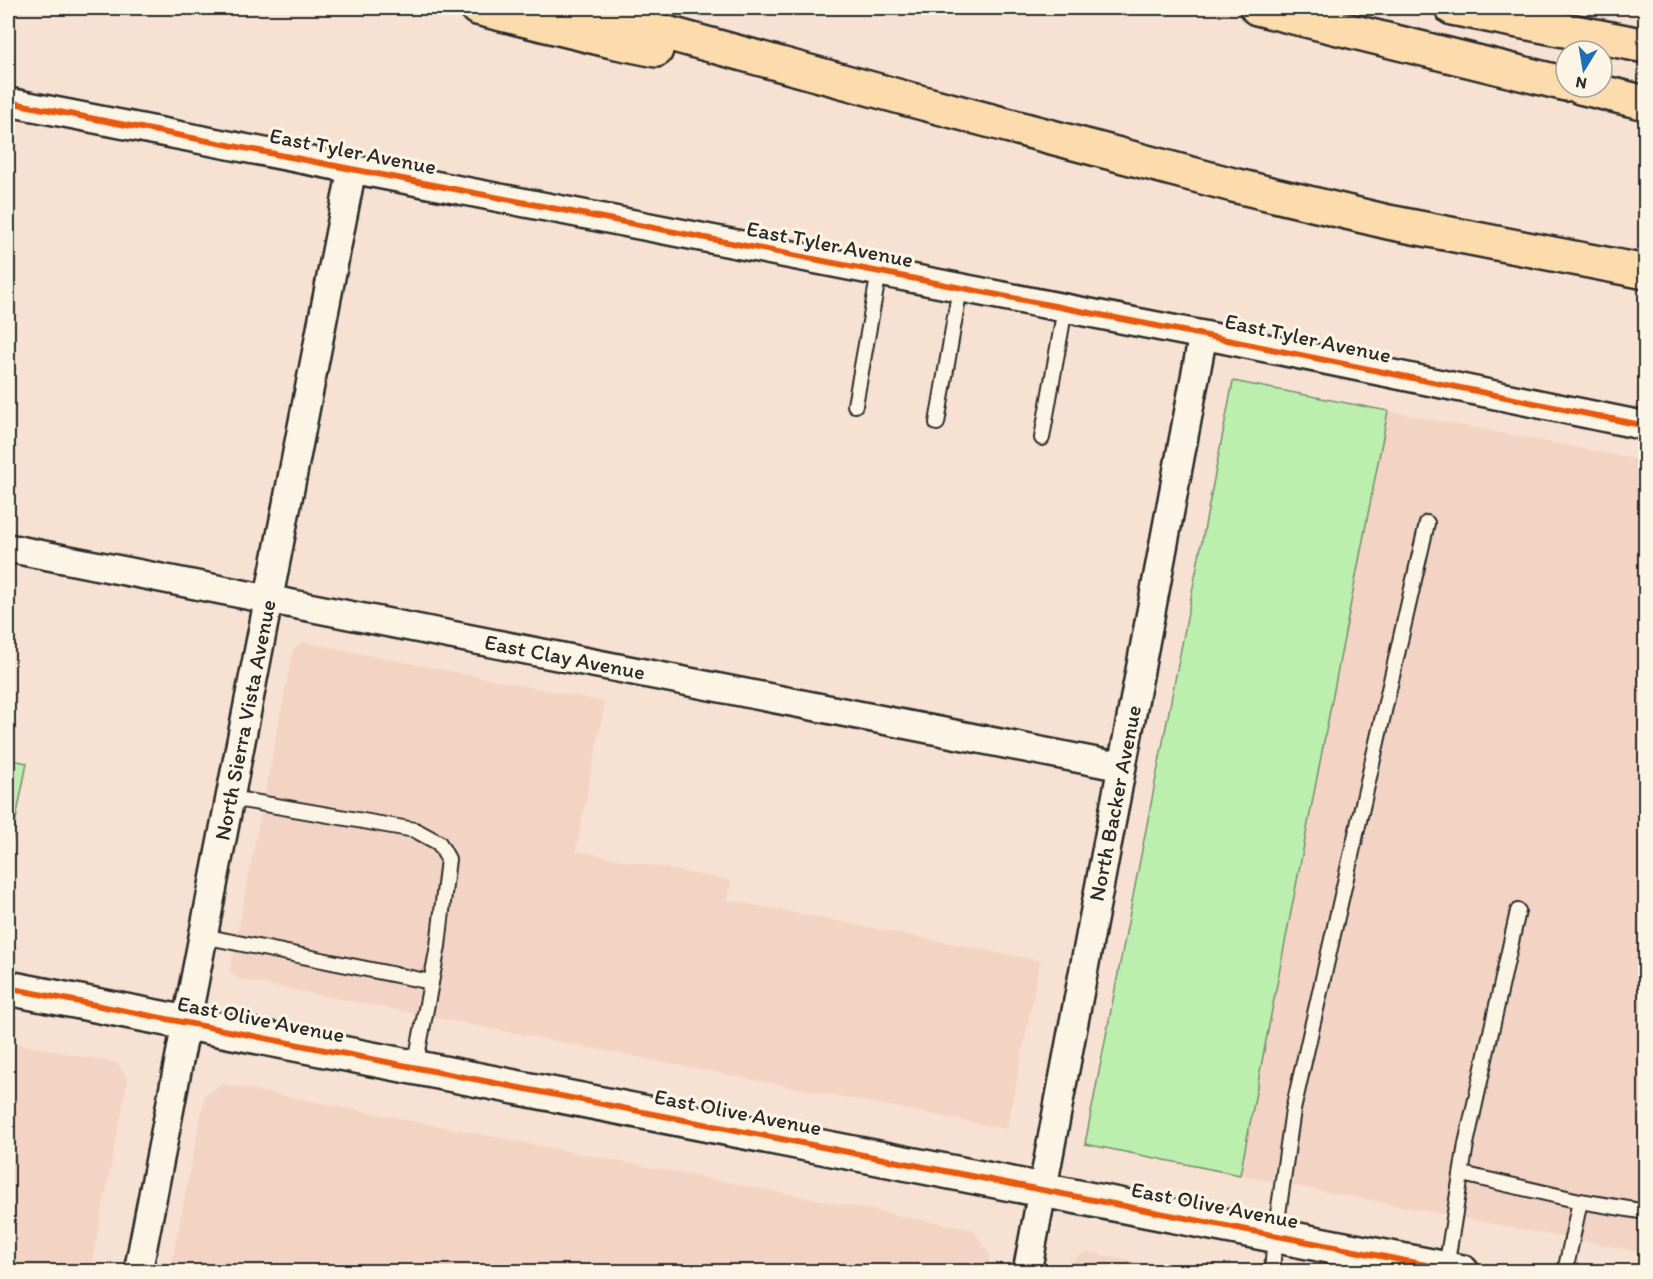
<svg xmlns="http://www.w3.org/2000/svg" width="1653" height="1279" font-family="Itim,sans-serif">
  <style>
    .built { fill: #f3d3c4 }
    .green { fill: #bceeae; stroke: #748c6c; stroke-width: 1.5 }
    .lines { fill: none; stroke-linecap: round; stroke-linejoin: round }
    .service-casing { stroke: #2b2b2b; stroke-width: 18 }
    .minor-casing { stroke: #2b2b2b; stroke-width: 32 }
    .secondary-casing { stroke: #2b2b2b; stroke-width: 38 }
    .motorway-casing { stroke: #2b2b2b; stroke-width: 38 }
    .service { stroke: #fcf5e5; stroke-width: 14 }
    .minor { stroke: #fcf5e5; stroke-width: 27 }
    .secondary { stroke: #fcf5e5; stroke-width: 33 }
    .motorway { stroke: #fcdcac; stroke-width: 33 }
    .cycleway-casing { stroke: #fcf5e5; stroke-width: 10 }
    .cycleway { stroke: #e8590c; stroke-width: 6 }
    .labels { text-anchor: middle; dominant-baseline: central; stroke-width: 6; stroke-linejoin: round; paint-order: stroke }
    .street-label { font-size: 22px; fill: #2b2b2b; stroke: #fcf5e5 }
  </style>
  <rect width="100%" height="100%" fill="#f7e1d2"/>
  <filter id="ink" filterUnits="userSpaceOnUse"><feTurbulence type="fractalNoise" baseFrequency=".0167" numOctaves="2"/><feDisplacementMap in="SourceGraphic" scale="12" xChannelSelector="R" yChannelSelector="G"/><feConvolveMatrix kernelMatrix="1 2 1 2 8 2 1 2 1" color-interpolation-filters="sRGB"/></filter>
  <g filter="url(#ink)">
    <path class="built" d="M 1388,411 L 1645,461 L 1645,1253 L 1240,1175 Z
      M 303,642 L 605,702 L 576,851 L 731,881 L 728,900 L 1040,961 L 1007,1129 L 238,979 L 230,971 L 293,650 Z
      M 8,1042 L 117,1063 L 128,1079 L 90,1271 L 8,1271 Z
      M 222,1084 L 973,1230 L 990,1255 L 987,1271 L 170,1271 L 205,1095 Z
      M 1086,1252 L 1186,1271 L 1059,1271 L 1060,1269 Z"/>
    <path class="green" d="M 1233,381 L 1388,411 L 1240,1175 L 1085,1144 Z
      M 8,759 L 27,763 L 8,860 Z"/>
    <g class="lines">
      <defs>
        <path id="service" d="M 855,405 L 879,272
          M 937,423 L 960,287
          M 1042,438 L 1065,308
          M 230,798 L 415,830 L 439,843 L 448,859 L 438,946 L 415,1067
          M 203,936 L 431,982
          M 1462,1174 L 1580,1201 L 1646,1212
          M 1446,1268 L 1466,1144 L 1518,911
          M 1272,1272 L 1275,1235 L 1293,1110 L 1427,523
          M 1565,1272 L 1580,1201"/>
        <path id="minor" d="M 8,102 L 1203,335 L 1646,426
          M 8,548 L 1122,767
          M 138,1272 L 352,169
          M 1027,1272 L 1203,335"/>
        <path id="secondary" d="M 8,988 L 1462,1272"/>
        <path id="motorway" d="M 477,8 L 612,41 L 656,50
          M 575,8 L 908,99 L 1233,185 L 1388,222 L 1646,272
          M 1257,8 L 1566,84
          M 1452,8 L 1646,46
          M 1580,87 L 1646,103"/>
      </defs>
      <use href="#service" class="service-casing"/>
      <use href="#minor" class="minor-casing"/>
      <use href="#secondary" class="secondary-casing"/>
      <use href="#motorway" class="motorway-casing"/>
      <use href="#service" class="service"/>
      <use href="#minor" class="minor"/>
      <use href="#secondary" class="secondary"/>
      <use href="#motorway" class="motorway"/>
      <defs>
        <path id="cycleway" d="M 8,102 L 1203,335 L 1646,426
          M 8,988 L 1462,1272"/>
      </defs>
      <use href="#cycleway" class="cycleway-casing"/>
      <use href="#cycleway" class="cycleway"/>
    </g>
  </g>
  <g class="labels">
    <g class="street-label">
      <text transform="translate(353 151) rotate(11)">East Tyler Avenue</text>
      <text transform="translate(830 244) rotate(11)">East Tyler Avenue</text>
      <text transform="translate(1308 338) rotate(12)">East Tyler Avenue</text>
      <text transform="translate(565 657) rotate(11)">East Clay Avenue</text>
      <text transform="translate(245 720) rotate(-79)">North Sierra Vista Avenue</text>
      <text transform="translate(1115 803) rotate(-79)">North Backer Avenue</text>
      <text transform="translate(261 1019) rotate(11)">East Olive Avenue</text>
      <text transform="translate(738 1112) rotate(11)">East Olive Avenue</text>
      <text transform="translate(1215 1205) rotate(11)">East Olive Avenue</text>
    </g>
  </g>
  <rect width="1653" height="1279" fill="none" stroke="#fcf5e5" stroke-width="30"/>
  <rect x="15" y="15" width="1623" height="1249" fill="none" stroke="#2b2b2b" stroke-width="2" filter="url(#ink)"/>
  <g transform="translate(1584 69) rotate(191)"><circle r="28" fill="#fcf5e5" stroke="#a8a49b" stroke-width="1.5"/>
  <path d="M0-4.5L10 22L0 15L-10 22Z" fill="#1f6fb2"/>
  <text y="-9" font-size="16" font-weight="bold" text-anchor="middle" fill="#2b2b2b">N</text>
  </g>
</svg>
